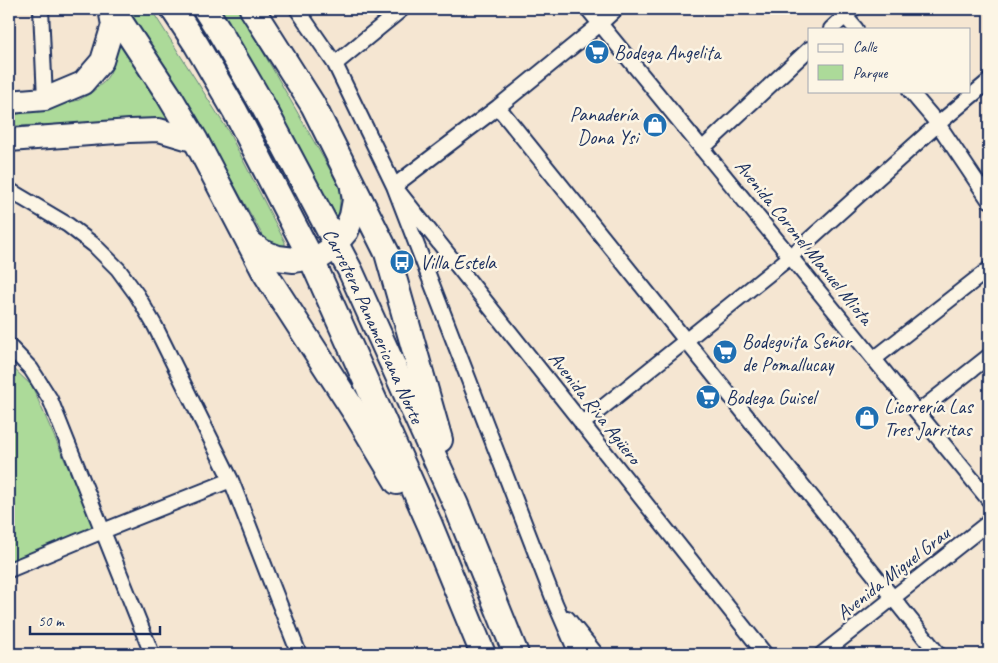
<svg xmlns="http://www.w3.org/2000/svg" width="998" height="663" font-family="Caveat,sans-serif">
  <style>
    .green { fill: #acda99; stroke: #64847c }
    .lines { fill: none; stroke-linecap: round; stroke-linejoin: round }
    .minor-casing { stroke: #1b2f5e; stroke-width: 18 }
    .primary-casing { stroke: #1b2f5e; stroke-width: 26 }
    .trunk-casing { stroke: #1b2f5e; stroke-width: 28 }
    .minor { stroke: #fcf5e5; stroke-width: 14 }
    .primary { stroke: #fcf5e5; stroke-width: 22 }
    .trunk { stroke: #fcf5e5; stroke-width: 24 }
    .labels { text-anchor: middle; dominant-baseline: central; stroke-width: 5; stroke-linejoin: round; paint-order: stroke }
    .poi-label { font-size: 20px; fill: #1b2f5e; stroke: #fcf5e5; text-anchor: start }
    .street-label { font-size: 20px; fill: #1b2f5e; stroke: #fcf5e5 }
  </style>
  <rect width="100%" height="100%" fill="#f5e6d2"/>
  <filter id="ink" filterUnits="userSpaceOnUse"><feTurbulence type="fractalNoise" baseFrequency=".02" numOctaves="2"/><feDisplacementMap in="SourceGraphic" scale="10" xChannelSelector="R" yChannelSelector="G"/><feConvolveMatrix kernelMatrix="1 2 1 2 8 2 1 2 1" color-interpolation-filters="sRGB"/></filter>
  <g filter="url(#ink)">
    <path class="green" d="M 127,9 L 151,9 L 227,129 L 285,242 L 285,247 L 264,238 L 214,149 L 164,64 Z
      M 218,9 L 238,9 L 246,22 L 333,175 L 341,192 L 339,212 L 336,219 L 282,114 Z
      M 120,37 L 170,120 L 14,126 L 14,115 L 79,100 L 91,93 L 104,82 L 110,73 L 115,60 Z
      M 9,364 L 32,386 L 94,527 L 9,562 Z"/>
    <g class="lines">
      <defs>
        <path id="minor" d="M 41,9 L 45,99
          M 297,9 L 335,64 L 394,186 L 555,603 L 577,654
          M 588,9 L 989,500
          M 616,9 L 600,24 L 498,107 L 394,186 L 765,654
          M 839,9 L 856,29
          M 831,29 L 853,9
          M 335,64 L 402,9
          M 910,91 L 938,124 L 989,200
          M 498,107 L 938,654
          M 702,149 L 809,49
          M 9,190 L 68,225 L 94,245 L 118,269 L 137,295 L 155,326 L 231,480 L 299,654
          M 9,346 L 31,369 L 50,399 L 152,654
          M 874,359 L 989,269
          M 918,412 L 989,356
          M 582,424 L 790,257 L 938,124 L 989,81
          M 9,570 L 103,531 L 231,480
          M 567,618 L 596,654
          M 822,654 L 989,522"/>
        <path id="primary" d="M 9,102 L 45,99 L 83,83 L 102,61 L 113,25 L 110,9
          M 9,140 L 130,131 L 159,130 L 196,141"/>
        <g id="trunk">
          <path d="M 112,9 L 168,94 L 196,141 L 265,273 L 358,417 L 397,482"/>
          <path d="M 173,9 L 196,44 L 235,111 L 311,258 L 430,525 L 483,654"/>
          <path id="s1" d="M 205,9 L 218,29 L 263,106 L 351,272 L 456,505 L 516,654"/>
          <path d="M 252,9 L 313,105 L 387,253 L 440,440"/>
          <path d="M 249,242 L 262,252 L 278,258 L 294,260 L 321,256 L 329,251 L 346,231 L 352,216 L 355,200 L 353,188"/>
        </g>
      </defs>
      <use href="#minor" class="minor-casing"/>
      <use href="#primary" class="primary-casing"/>
      <use href="#trunk" class="trunk-casing"/>
      <use href="#minor" class="minor"/>
      <use href="#primary" class="primary"/>
      <use href="#trunk" class="trunk"/>
    </g>
  </g>
  <defs>
    <symbol id="supermarket-disc" viewBox="-11 -11 22 22"><circle r="9.5" fill="#1f6fb2" stroke="#fcf5e5"/><path d="M-6-5.5h2.5l.6 2H6L4.5 2H-2.5L-4.4-4H-6ZM-1.5 3.2a1.3 1.3 0 1 0 .1 0ZM3 3.2a1.3 1.3 0 1 0 .1 0Z" fill="#fff"/></symbol>
    <symbol id="shop-disc" viewBox="-11 -11 22 22"><circle r="9.5" fill="#1f6fb2" stroke="#fcf5e5"/><path d="M-5-2.5h2.3a2.7 3.5 0 0 1 5.4 0H5L5.5 6h-11ZM-1.5-2.5h3a1.5 2.3 0 0 0-3 0Z" fill="#fff"/></symbol>
    <symbol id="bus-disc" viewBox="-11 -11 22 22"><circle r="9.5" fill="#1f6fb2" stroke="#fcf5e5"/><path d="M-5-6H5V4H4V6H2V4H-2V6H-4V4H-5ZM-3.5-4V0h7V-4ZM-3.5 1.2v1.5H-2V1.2ZM2 1.2v1.5H3.5V1.2Z" fill="#fff"/></symbol>
  </defs>
  <g fill-rule="evenodd">
    <use href="#supermarket-disc" x="583" y="38" width="28" height="28"/>
    <use href="#shop-disc" x="641" y="111" width="28" height="28"/>
    <use href="#bus-disc" x="388" y="248" width="28" height="28"/>
    <use href="#supermarket-disc" x="711" y="338" width="28" height="28"/>
    <use href="#supermarket-disc" x="694" y="383" width="28" height="28"/>
    <use href="#shop-disc" x="853" y="404" width="28" height="28"/>
  </g>
  <g class="labels">
    <g class="poi-label">
      <text x="614" y="52">Bodega Angelita</text>
      <text x="638" y="114" text-anchor="end">Panadería<tspan x="638" dy="23">Dona Ysi</tspan></text>
      <text x="420" y="262">Villa Estela</text>
      <text x="742" y="341">Bodeguita Señor<tspan x="742" dy="23">de Pomallucay</tspan></text>
      <text x="726" y="397">Bodega Guisel</text>
      <text x="884" y="406">Licorería Las<tspan x="884" dy="23">Tres Jarritas</tspan></text>
    </g>
    <g class="street-label">
      <text transform="translate(804 242) rotate(51)">Avenida Coronel Manuel Miota</text>
      <text stroke="none"><textPath href="#s1" startOffset="359">Carretera Panamericana Norte</textPath></text>
      <text transform="translate(595 408) rotate(52)">Avenida Riva Agüero</text>
      <text transform="translate(893 573) rotate(-38)">Avenida Miguel Grau</text>
    </g>
  </g>
  <rect width="998" height="663" fill="none" stroke="#fcf5e5" stroke-width="30"/>
  <rect x="15" y="15" width="968" height="633" fill="none" stroke="#1b2f5e" stroke-width="2" filter="url(#ink)"/>
  <rect x="808" y="28" width="162" height="65" fill="#fcf5e5" stroke="#a2a6af"/>
  <rect x="818" y="44" width="25" height="8" fill="#fcf5e5" stroke="#a2a6af"/>
  <text x="853" y="52" font-size="15" fill="#1b2f5e">Calle</text>
  <rect x="818" y="65" width="25" height="15" fill="#acda99" stroke="#a2a6af"/>
  <text x="853" y="78" font-size="15" fill="#1b2f5e">Parque</text>
  <path d="M30 626v8h130v-8" fill="none" stroke="#1b2f5e" stroke-width="2.5"/>
  <text x="38" y="626" font-size="15" fill="#1b2f5e" stroke="#fcf5e5" stroke-width="4" paint-order="stroke">50 m</text>
</svg>
